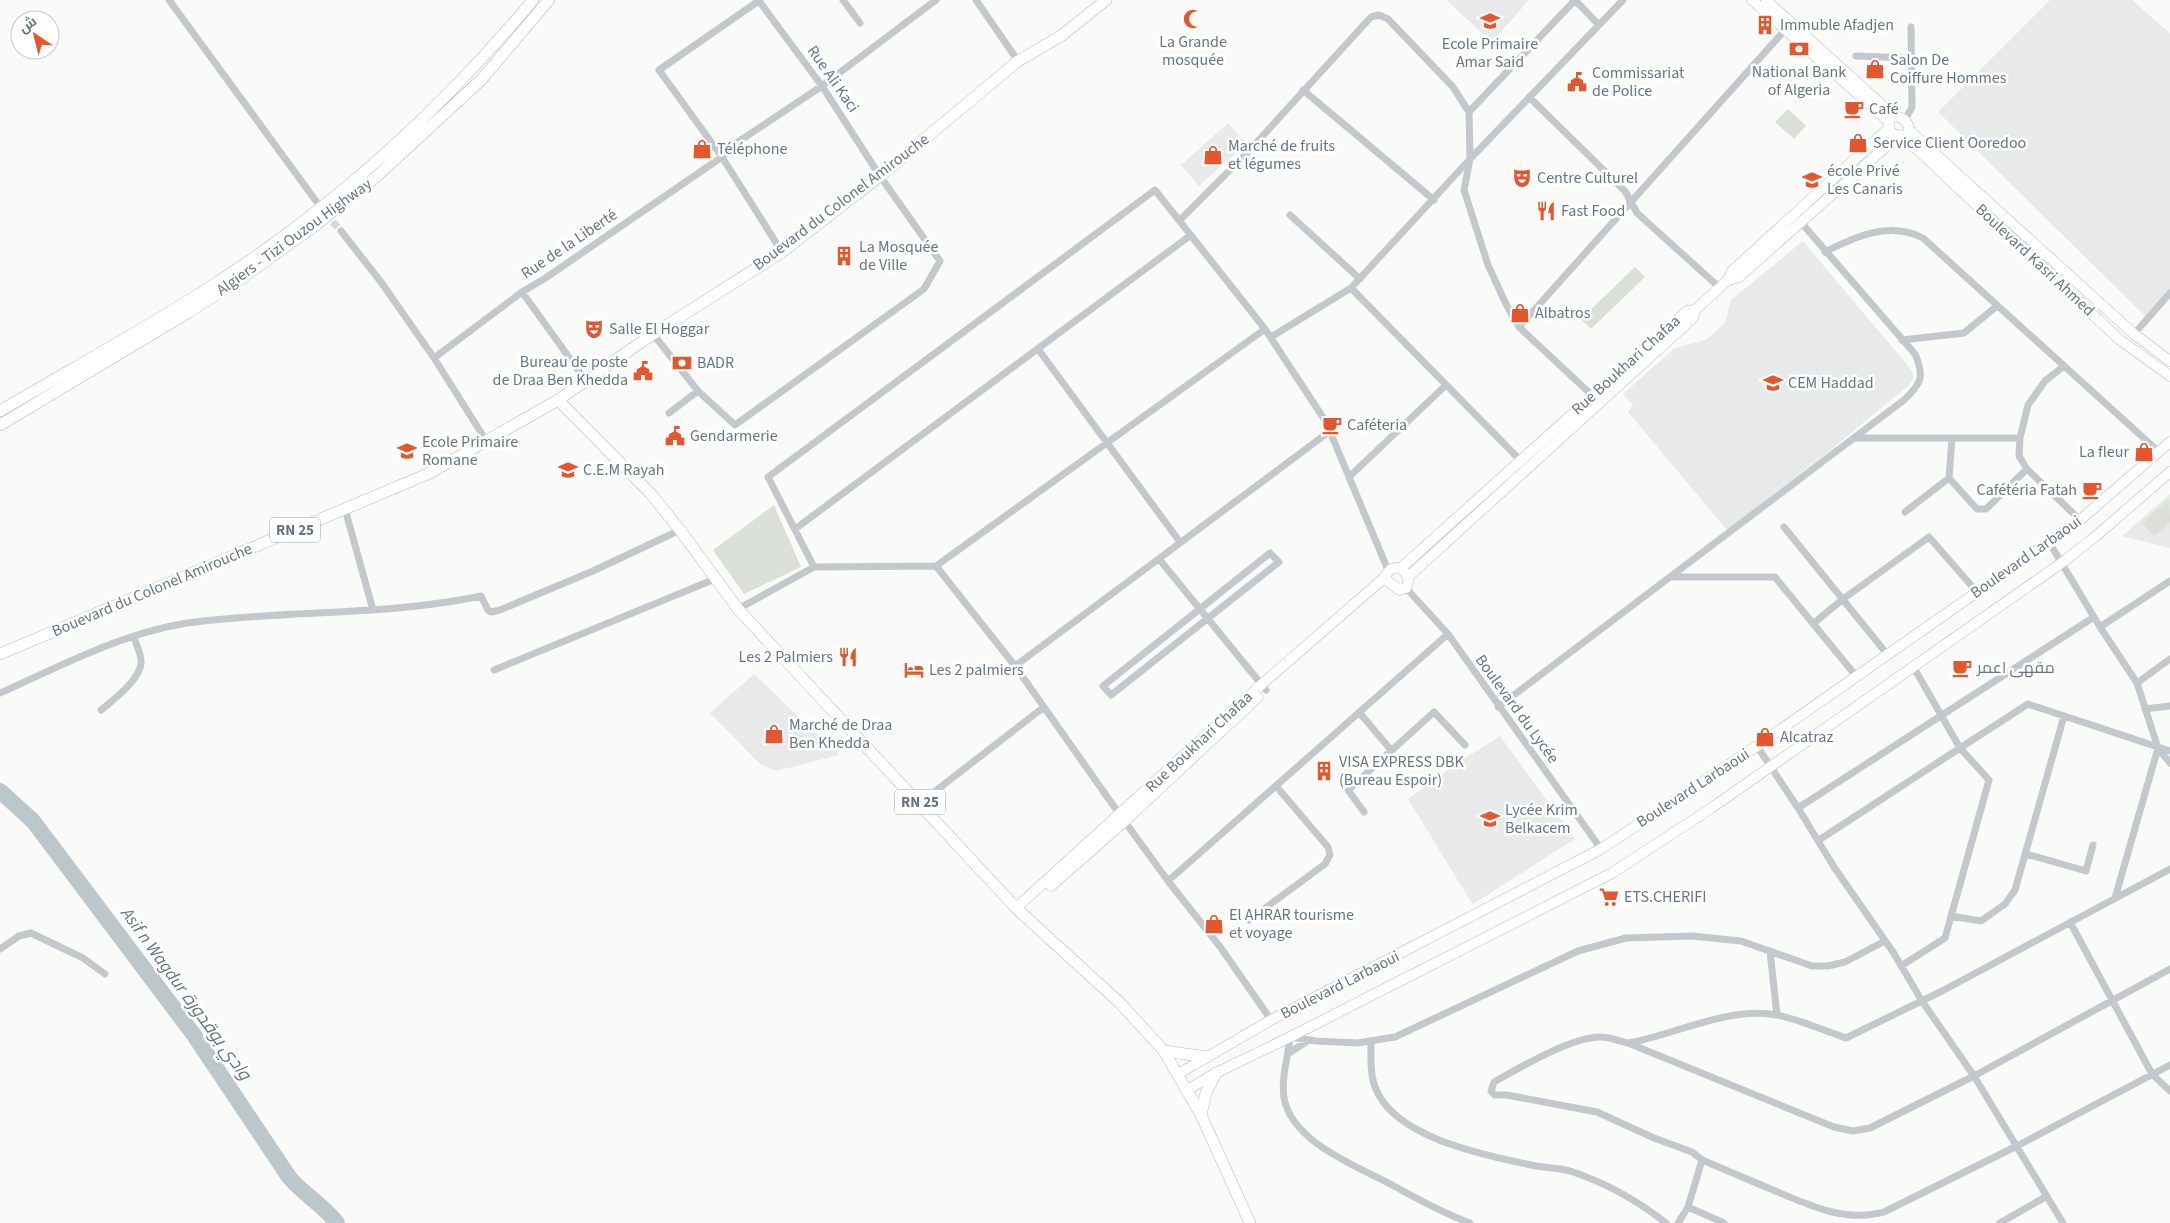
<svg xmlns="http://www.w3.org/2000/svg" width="2170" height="1223" font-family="'Source Sans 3',Cairo,sans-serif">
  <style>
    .built { fill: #e8e9e9 }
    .green { fill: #dadfd7 }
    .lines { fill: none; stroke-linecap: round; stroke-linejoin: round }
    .river { stroke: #bbc7cb; stroke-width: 16 }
    .minor-tunnel { stroke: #d5d9db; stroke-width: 7; stroke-dasharray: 7 3.5; stroke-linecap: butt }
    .secondary-casing { stroke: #b3babf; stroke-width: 11 }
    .primary-casing { stroke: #b5babe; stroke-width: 12 }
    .trunk-casing { stroke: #b4b9bd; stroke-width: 12 }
    .minor { stroke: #c3c8cc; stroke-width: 7 }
    .secondary { stroke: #fff; stroke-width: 10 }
    .primary { stroke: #fff; stroke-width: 11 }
    .trunk { stroke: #fff; stroke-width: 11 }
    .labels { text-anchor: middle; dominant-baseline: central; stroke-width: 5; stroke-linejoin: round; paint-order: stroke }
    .shield { fill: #fff; stroke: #939fa8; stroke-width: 1 }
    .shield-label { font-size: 15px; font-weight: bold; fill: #657683 }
    .poi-label { font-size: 16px; fill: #657683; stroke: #fff; text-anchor: start }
    .street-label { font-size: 16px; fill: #657683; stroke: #fff }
    .water-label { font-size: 18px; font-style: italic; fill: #60757c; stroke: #fff }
  </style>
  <rect width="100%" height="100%" fill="#fafaf8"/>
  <path class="built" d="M 1446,0 L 1529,0 L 1492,42 Z
    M 2050,0 L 2132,0 L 2170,33 L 2170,293 L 2148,319 L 1938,112 Z
    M 1228,123 L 1246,144 L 1199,186 L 1181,165 Z
    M 1803,241 L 1913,372 L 1913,380 L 1908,386 L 1828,452 L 1727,530 L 1628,412 L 1633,405 L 1623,394 L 1675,348 L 1706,340 L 1725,323 L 1731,300 Z
    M 2170,494 L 2170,548 L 2122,536 Z
    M 754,674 L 839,755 L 776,771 L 760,764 L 710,713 Z
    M 1500,736 L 1575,839 L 1473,904 L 1471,902 L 1408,799 L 1456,764 Z"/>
  <path class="green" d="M 1788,109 L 1806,126 L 1794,139 L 1775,122 Z
    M 1635,267 L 1645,277 L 1591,329 L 1581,319 Z
    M 2169,499 L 2170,522 L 2154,536 L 2142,523 Z
    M 774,505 L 801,567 L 744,594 L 713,550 Z"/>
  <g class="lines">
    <path class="river" d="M 0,791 L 33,821 L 194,1035 L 289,1177 C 303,1194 323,1205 337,1223"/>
    <path class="minor-tunnel" d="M 326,214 L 341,231"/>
    <defs>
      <path id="secondary" d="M 1752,0 L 1888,121
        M 1766,0 L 1894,116
        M 1894,116 C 1903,117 1908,121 1910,131 L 1904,137 L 1891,133 L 1888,121 Z
        M 1910,131 L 2134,334 L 2170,361
        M 1904,137 L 2120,340 L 2170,376
        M 1728,280 L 1739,277 L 1897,137
        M 1695,310 L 1728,280 L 1732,271 L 1889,128
        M 1401,568 L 1687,311 L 1695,310
        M 1408,577 L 1693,318 L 1695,310
        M 1051,886 L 1125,821 L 1258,697
        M 1016,908 L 1261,685 L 1384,578 C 1389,570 1391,567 1401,568 C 1407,575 1411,579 1406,588 L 1399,590 L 1384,578
        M 1178,1074 L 1271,1020 L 1601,849 L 1757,746 L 2080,520 L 2170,442
        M 1187,1090 L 1216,1073 L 1290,1037 L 1612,873 L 1710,809 L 2063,562 L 2096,536 L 2170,472"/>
      <path id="primary" d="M 558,400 L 651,494 L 680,530 L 738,609 L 1016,908 L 1120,1003 L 1164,1051 L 1201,1115 L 1250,1223
        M 0,654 L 430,473 L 558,400 L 653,334 L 782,252 L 880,176 L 1018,61 L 1061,36 L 1106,0
        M 1164,1051 L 1207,1057
        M 1201,1115 L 1206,1093 L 1216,1073"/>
      <path id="trunk" d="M 0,411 C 66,372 134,335 199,294 C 325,215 438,114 533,0
        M 0,425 L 189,312 L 242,278 L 313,227 L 376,177 L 482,79 L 549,0"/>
    </defs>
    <use href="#secondary" class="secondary-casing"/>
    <use href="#primary" class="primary-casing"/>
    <use href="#trunk" class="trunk-casing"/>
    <path class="minor" d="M 169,0 L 316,201
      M 760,0 L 659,70 L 722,157 L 732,146 L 822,86 L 936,0
      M 843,0 L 860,23
      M 976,0 L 1018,61
      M 1575,0 L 1599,25
      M 1856,56 L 1911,58
      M 1303,90 L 1434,200
      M 1529,97 L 1625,191 L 1637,213 L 1720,288
      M 1469,112 L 1575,0
      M 1905,120 L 1912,107 L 1911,27
      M 1290,215 L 1360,279
      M 1180,220 L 1247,153 L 1371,17 L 1379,15 L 1388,19 L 1453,87 L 1469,112 L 1470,159 L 1351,288 L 1271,337
      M 341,231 L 381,282 L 434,358 L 487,442
      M 1825,252 C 1856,236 1890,221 1923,238 L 2159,452
      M 1351,288 L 1520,460
      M 522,292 L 586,381
      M 1519,327 L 1785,30
      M 1265,329 L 936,566 L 1015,666 L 1330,431
      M 653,334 L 698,391 L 669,413
      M 2134,334 L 2170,293
      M 1902,340 L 1964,333 L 1997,306
      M 1038,349 L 1180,542
      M 434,358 L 522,292 L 544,279 L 722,157 L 782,252
      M 2064,366 L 2045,381 L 2028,405 L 2020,438 L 2019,456 L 2027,469 L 2080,520
      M 698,391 L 735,425 L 924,289 L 940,261 L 880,176 L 822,86 L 759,1
      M 1595,398 L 1519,327 L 1506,304 L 1488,265 L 1464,190 L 1470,159 L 1623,0
      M 1855,438 L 2020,438
      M 1349,477 L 1446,385
      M 1949,478 L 1977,509 L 1986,509 L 2027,469
      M 345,509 L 373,610
      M 1905,512 L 1949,478 L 1952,438
      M 1784,527 L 1887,654
      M 795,529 L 1191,235
      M 2049,542 L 2100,627 L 2137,683 L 2158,748 L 2170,763
      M 1270,553 L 1279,562 L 1111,695 L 1103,686 Z
      M 1159,559 L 1266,690
      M 814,567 L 768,477 L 1155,190 L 1265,329 L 1326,422 L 1388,570
      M 1670,577 L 1775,577 L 1856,676
      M 1406,588 L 1448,634 L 1601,849
      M 738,609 L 814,567 L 936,566
      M 1814,623 L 1843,599 L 1929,537 L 1977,592
      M 2100,627 L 2170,581
      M 1015,666 L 1120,815 L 1168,881 L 1221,948 L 1271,1020
      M 494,670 L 715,579
      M 2137,683 L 2170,659
      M 0,693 C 61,666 128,630 195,622 C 290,610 387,616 481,596 L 488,610 L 491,612 L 500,610 L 593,571 L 680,530
      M 1498,707 L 1904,400 C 1921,384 1925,377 1915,354 L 1799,220
      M 2145,709 L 2170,706
      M 101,710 C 113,700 140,680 141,663 C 142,655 136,645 134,637
      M 1359,712 L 1391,750
      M 1757,746 L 1798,808 L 1834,867 L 1893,952 L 1922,1001 L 1974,1076 L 2063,1223
      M 920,803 L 1044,707
      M 1798,808 L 2094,617
      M 1364,812 L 1348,790 L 1434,712 L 1465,745
      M 1819,840 L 1960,748 L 1914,668
      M 2026,854 L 2086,871 L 2093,845
      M 1168,881 L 1448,634
      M 2115,898 L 2158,748
      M 1951,916 L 1981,921 L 2005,904 L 2015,890 L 2064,716
      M 1249,920 L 1325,864 L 1330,855 L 1328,847 L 1276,786
      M 2070,922 L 2152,1074 L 2170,1091
      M 0,949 L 19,936 L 31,933 L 83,958 L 105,974
      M 1770,951 L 1777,1015
      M 1901,966 L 1945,938 L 1989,780 L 1960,748 L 2028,704 L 2170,751
      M 2170,969 L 1974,1076 L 1870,1128 L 1853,1131 L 1834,1127 L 1628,1043 C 1619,1041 1610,1037 1601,1037 C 1573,1036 1519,1068 1494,1082 L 1491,1091 L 1495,1095 L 1507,1095 L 1597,1112 L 1654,1138 L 1692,1152 L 1702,1160 C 1726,1170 1749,1180 1773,1190 C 1809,1205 1845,1223 1884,1212 L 2017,1146 L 2170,1065
      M 1371,1042 C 1371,1057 1370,1073 1375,1087 C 1394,1139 1489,1156 1536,1166 C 1547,1168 1559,1168 1570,1171 C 1604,1182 1638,1201 1666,1223
      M 1628,1043 C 1675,1035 1728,1006 1777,1015 C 1799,1019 1824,1031 1846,1038 L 1944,990 L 2170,869
      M 1289,1053 L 1309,1040
      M 1688,1207 L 1724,1223
      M 1470,1223 C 1443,1213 1419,1200 1394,1186 C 1359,1167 1292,1143 1284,1098 C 1281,1077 1288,1058 1290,1037 L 1316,1041 L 1357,1043 L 1395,1037 L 1578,951 L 1626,938 L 1692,936 L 1741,941 L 1812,966 L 1828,966 L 1845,962 L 1885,941
      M 1678,1223 L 1688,1207 L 1702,1160
      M 2000,1223 L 2047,1196"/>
    <use href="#secondary" class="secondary"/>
    <use href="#primary" class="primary"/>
    <use href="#trunk" class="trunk"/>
  </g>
  <defs>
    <symbol id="mosque-bare" viewBox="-9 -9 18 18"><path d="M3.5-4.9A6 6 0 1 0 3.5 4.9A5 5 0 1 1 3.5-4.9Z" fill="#e4572e" stroke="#fff" stroke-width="2.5" paint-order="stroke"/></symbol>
    <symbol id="school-bare" viewBox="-9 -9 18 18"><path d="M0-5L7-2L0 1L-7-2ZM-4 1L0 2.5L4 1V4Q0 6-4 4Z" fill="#e4572e" stroke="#fff" stroke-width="2.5" paint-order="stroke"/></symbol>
    <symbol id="building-bare" viewBox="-9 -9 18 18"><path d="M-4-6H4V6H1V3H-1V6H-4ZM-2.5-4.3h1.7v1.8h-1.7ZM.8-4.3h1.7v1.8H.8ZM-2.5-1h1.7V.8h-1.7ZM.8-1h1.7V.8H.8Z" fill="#e4572e" stroke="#fff" stroke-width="2.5" paint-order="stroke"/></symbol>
    <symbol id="bank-bare" viewBox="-9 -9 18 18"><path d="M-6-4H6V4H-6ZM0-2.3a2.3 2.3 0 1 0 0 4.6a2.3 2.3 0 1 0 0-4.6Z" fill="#e4572e" stroke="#fff" stroke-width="2.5" paint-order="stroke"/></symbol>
    <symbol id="shop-bare" viewBox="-9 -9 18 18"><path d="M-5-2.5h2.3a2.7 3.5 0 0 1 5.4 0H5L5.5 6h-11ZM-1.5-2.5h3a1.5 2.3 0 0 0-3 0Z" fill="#e4572e" stroke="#fff" stroke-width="2.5" paint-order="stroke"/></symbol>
    <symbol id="civic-bare" viewBox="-9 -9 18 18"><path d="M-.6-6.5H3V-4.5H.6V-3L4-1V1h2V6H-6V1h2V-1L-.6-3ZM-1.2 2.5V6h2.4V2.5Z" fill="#e4572e" stroke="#fff" stroke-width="2.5" paint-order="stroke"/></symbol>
    <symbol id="cafe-bare" viewBox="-9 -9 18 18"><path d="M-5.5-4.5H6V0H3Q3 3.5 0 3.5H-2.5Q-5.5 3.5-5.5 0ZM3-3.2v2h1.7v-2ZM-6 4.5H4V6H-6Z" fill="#e4572e" stroke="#fff" stroke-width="2.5" paint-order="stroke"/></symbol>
    <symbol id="theatre-bare" viewBox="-9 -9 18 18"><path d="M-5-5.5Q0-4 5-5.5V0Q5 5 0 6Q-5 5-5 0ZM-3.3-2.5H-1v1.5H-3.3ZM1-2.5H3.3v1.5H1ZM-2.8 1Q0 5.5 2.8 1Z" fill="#e4572e" stroke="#fff" stroke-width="2.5" paint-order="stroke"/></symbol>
    <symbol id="restaurant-bare" viewBox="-9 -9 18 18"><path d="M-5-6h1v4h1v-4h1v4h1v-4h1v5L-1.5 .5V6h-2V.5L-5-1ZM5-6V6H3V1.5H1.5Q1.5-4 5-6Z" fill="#e4572e" stroke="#fff" stroke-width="2.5" paint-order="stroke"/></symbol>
    <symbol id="hotel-bare" viewBox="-9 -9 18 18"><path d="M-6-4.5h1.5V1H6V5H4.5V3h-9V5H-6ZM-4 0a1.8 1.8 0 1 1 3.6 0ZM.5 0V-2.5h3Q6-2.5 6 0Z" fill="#e4572e" stroke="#fff" stroke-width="2.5" paint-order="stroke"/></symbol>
    <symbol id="supermarket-bare" viewBox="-9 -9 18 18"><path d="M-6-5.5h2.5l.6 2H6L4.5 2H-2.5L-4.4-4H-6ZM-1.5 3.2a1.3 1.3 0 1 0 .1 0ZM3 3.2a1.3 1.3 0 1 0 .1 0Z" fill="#e4572e" stroke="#fff" stroke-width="2.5" paint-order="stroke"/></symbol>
  </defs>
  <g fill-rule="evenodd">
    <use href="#mosque-bare" x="1179" y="5" width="28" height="28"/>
    <use href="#school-bare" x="1476" y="7" width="28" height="28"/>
    <use href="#building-bare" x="1751" y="11" width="28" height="28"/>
    <use href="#bank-bare" x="1785" y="35" width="28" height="28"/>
    <use href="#shop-bare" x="1861" y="55" width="28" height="28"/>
    <use href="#civic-bare" x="1563" y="68" width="28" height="28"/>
    <use href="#cafe-bare" x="1840" y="95" width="28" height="28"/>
    <use href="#shop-bare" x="1844" y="129" width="28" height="28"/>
    <use href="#shop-bare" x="688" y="135" width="28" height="28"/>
    <use href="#shop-bare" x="1199" y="141" width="28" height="28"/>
    <use href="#theatre-bare" x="1508" y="164" width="28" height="28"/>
    <use href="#school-bare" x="1798" y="166" width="28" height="28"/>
    <use href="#restaurant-bare" x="1532" y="197" width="28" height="28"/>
    <use href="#building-bare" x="830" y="242" width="28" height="28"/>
    <use href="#shop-bare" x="1506" y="299" width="28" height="28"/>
    <use href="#theatre-bare" x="580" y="315" width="28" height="28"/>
    <use href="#bank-bare" x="668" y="349" width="28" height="28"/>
    <use href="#civic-bare" x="629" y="357" width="28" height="28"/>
    <use href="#school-bare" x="1759" y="369" width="28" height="28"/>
    <use href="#cafe-bare" x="1318" y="411" width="28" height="28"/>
    <use href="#civic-bare" x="661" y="422" width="28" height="28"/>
    <use href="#school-bare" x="393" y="437" width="28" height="28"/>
    <use href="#shop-bare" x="2130" y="438" width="28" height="28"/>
    <use href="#school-bare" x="554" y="456" width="28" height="28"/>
    <use href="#cafe-bare" x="2078" y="476" width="28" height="28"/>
    <use href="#restaurant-bare" x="834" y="643" width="28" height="28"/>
    <use href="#cafe-bare" x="1948" y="654" width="28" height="28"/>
    <use href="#hotel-bare" x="900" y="656" width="28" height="28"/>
    <use href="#shop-bare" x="760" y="720" width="28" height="28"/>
    <use href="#shop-bare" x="1751" y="723" width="28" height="28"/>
    <use href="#building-bare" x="1310" y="757" width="28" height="28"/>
    <use href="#school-bare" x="1476" y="805" width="28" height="28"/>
    <use href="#supermarket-bare" x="1595" y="883" width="28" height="28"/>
    <use href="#shop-bare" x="1200" y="910" width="28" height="28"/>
  </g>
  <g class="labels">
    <g class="shield">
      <rect x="270" y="517.5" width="50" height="25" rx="4"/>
      <rect x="895" y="789.5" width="50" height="25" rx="4"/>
    </g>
    <g class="shield-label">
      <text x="295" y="530">RN 25</text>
      <text x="920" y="802">RN 25</text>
    </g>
    <g class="poi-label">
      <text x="1780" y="25">Immuble Afadjen</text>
      <text x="1193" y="42" text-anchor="middle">La Grande<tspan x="1193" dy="18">mosquée</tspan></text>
      <text x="1490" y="44" text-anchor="middle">Ecole Primaire<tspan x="1490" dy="18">Amar Said</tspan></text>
      <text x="1890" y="60">Salon De<tspan x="1890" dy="18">Coiffure Hommes</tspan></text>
      <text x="1799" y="72" text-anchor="middle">National Bank<tspan x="1799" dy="18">of Algeria</tspan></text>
      <text x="1592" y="73">Commissariat<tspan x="1592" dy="18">de Police</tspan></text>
      <text x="1869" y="109">Café</text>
      <text x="1873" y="143">Service Client Ooredoo</text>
      <text x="1228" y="146">Marché de fruits<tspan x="1228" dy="18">et légumes</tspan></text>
      <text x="717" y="149">Téléphone</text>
      <text x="1827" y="171">école Privé<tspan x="1827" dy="18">Les Canaris</tspan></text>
      <text x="1537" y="178">Centre Culturel</text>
      <text x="1561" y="211">Fast Food</text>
      <text x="859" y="247">La Mosquée<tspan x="859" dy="18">de Ville</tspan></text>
      <text x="1535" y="313">Albatros</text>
      <text x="609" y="329">Salle El Hoggar</text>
      <text x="628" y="362" text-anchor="end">Bureau de poste<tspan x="628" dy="18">de Draa Ben Khedda</tspan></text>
      <text x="697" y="363">BADR</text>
      <text x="1788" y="383">CEM Haddad</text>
      <text x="1347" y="425">Caféteria</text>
      <text x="690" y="436">Gendarmerie</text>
      <text x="422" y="442">Ecole Primaire<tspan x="422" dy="18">Romane</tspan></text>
      <text x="2129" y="452" text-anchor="end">La fleur</text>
      <text x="583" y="470">C.E.M Rayah</text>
      <text x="2077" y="490" text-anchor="end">Cafétéria Fatah</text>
      <text x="833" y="657" text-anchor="end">Les 2 Palmiers</text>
      <text x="1977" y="668">مقهى اعمر</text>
      <text x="929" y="670">Les 2 palmiers</text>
      <text x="789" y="725">Marché de Draa<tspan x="789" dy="18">Ben Khedda</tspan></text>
      <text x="1780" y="737">Alcatraz</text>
      <text x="1339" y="762">VISA EXPRESS DBK<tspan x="1339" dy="18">(Bureau Espoir)</tspan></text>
      <text x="1505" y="810">Lycée Krim<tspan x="1505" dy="18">Belkacem</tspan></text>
      <text x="1624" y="897">ETS.CHERIFI</text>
      <text x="1229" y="915">El AHRAR tourisme<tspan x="1229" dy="18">et voyage</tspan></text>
    </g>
    <g class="street-label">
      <text transform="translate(833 79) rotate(55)">Rue Ali Kaci</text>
      <text transform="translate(841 202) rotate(-37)">Bouevard du Colonel Amirouche</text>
      <text transform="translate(294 237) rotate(-36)">Algiers - Tizi Ouzou Highway</text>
      <text transform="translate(569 244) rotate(-34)">Rue de la Liberté</text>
      <text transform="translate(2035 260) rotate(43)">Boulevard Kasri Ahmed</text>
      <text transform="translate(1626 365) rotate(-42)">Rue Boukhari Chafaa</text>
      <text transform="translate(2026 557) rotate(-35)">Boulevard Larbaoui</text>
      <text transform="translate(152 590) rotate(-23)">Bouevard du Colonel Amirouche</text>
      <text transform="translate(1517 709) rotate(54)">Boulevard du Lycée</text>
      <text transform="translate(1199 742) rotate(-43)">Rue Boukhari Chafaa</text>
      <text transform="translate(1693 788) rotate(-33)">Boulevard Larbaoui</text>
      <text transform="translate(1340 985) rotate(-27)">Boulevard Larbaoui</text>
    </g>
    <g class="water-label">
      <text transform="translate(186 994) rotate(54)">Asif n Wagdur وادي بوقدورة</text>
    </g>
  </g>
  <g transform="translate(35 35) rotate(325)"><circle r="24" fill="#ffffff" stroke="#c1c8cd"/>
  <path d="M0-4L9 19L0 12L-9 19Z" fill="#e4572e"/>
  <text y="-8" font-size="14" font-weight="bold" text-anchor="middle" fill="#657683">ش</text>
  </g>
</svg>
